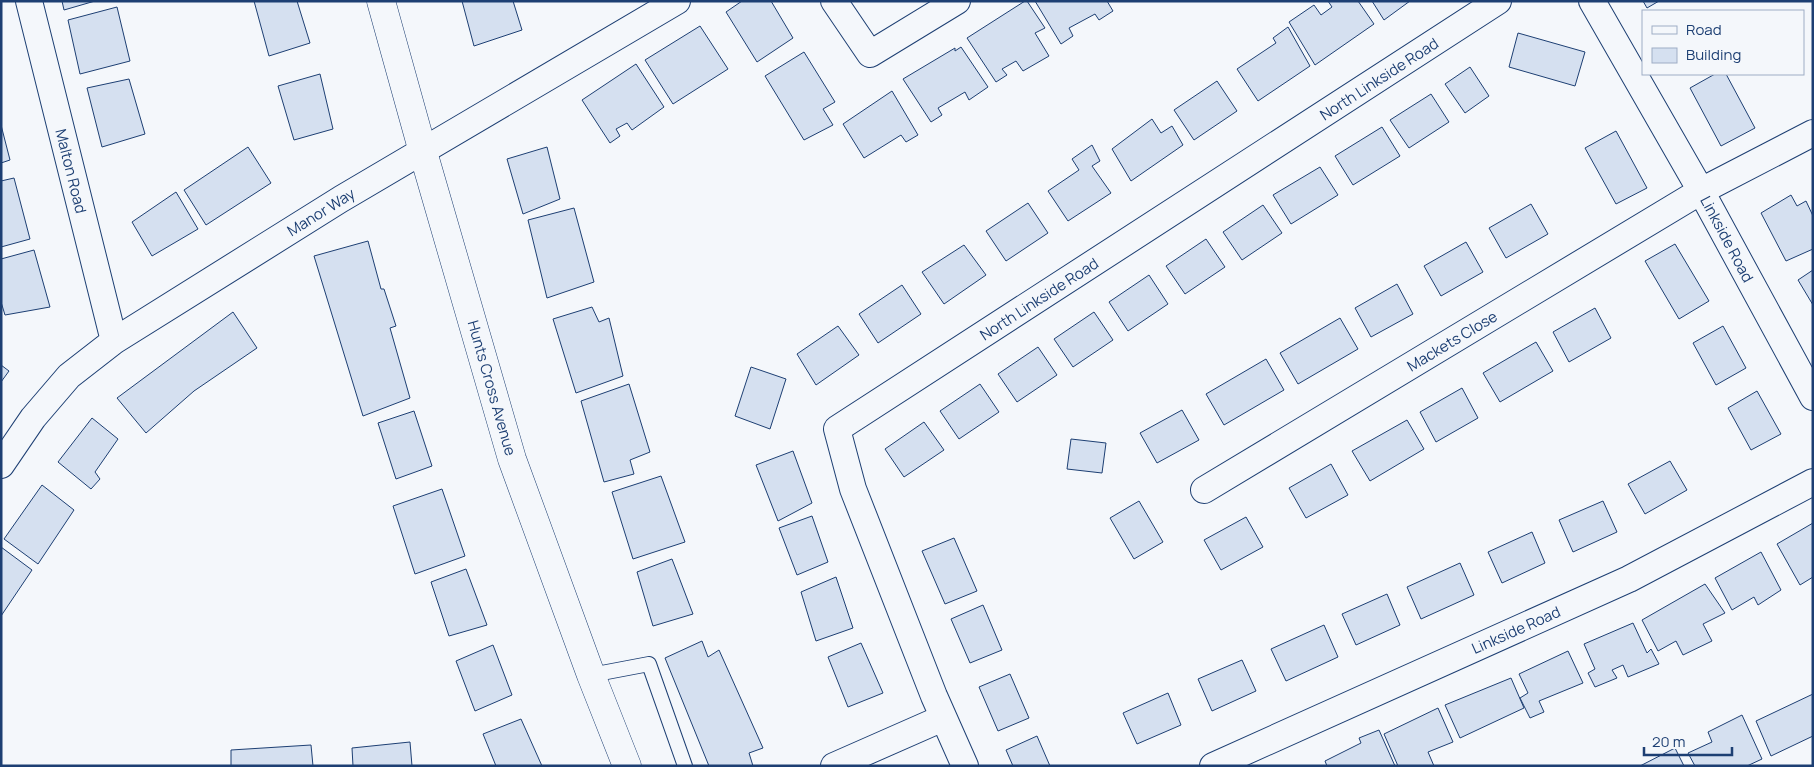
<svg xmlns="http://www.w3.org/2000/svg" width="1814" height="767" font-family="Manrope,sans-serif">
  <style>
    .building { fill: #d5e0f0; stroke: #1d3f73 }
    .lines { fill: none; stroke-linecap: round; stroke-linejoin: round }
    .lane-casing { stroke: #1d3f73; stroke-width: 16 }
    .street-casing { stroke: #1d3f73; stroke-width: 28 }
    .secondary-casing { stroke: #1d3f73; stroke-width: 29 }
    .lane { stroke: #f4f7fb; stroke-width: 14 }
    .street { stroke: #f4f7fb; stroke-width: 26 }
    .secondary { stroke: #f4f7fb; stroke-width: 28 }
    .labels { text-anchor: middle; dominant-baseline: central; stroke-width: 4; stroke-linejoin: round; paint-order: stroke }
    .street-label { font-size: 15px; fill: #1d3f73; stroke: #f4f7fb }
  </style>
  <rect width="100%" height="100%" fill="#f4f7fb"/>
  <path class="building" d="M 62,1 L 95,1 L 64,10 Z
    M 254,1 L 297,1 L 310,43 L 269,56 Z
    M 462,1 L 513,1 L 522,30 L 474,46 Z
    M 742,1 L 771,1 L 793,38 L 757,62 L 726,12 Z
    M 1025,1 L 1027,1 L 1045,28 L 1035,33 L 1049,56 L 1023,71 L 1016,61 L 1002,69 L 1007,75 L 996,82 L 967,38 Z
    M 1035,1 L 1107,1 L 1113,11 L 1099,20 L 1095,14 L 1069,28 L 1073,36 L 1061,44 Z
    M 1328,1 L 1358,1 L 1374,24 L 1315,65 L 1289,22 L 1314,5 L 1321,15 L 1332,7 Z
    M 1372,1 L 1410,1 L 1384,20 Z
    M 1643,1 L 1659,1 L 1647,8 Z
    M 117,7 L 130,61 L 80,74 L 68,20 Z
    M 700,26 L 728,69 L 673,104 L 645,60 Z
    M 1288,27 L 1310,66 L 1258,101 L 1237,69 L 1276,43 L 1273,38 Z
    M 1518,33 L 1585,52 L 1575,86 L 1509,67 Z
    M 961,47 L 988,87 L 969,100 L 965,92 L 938,108 L 942,115 L 931,122 L 903,79 L 955,48 L 955,51 Z
    M 804,52 L 835,102 L 823,109 L 833,125 L 804,140 L 765,76 Z
    M 636,64 L 664,107 L 632,130 L 627,123 L 616,129 L 620,136 L 610,143 L 582,100 Z
    M 1470,67 L 1489,96 L 1465,113 L 1445,84 Z
    M 320,74 L 333,129 L 294,140 L 278,86 Z
    M 1715,74 L 1726,74 L 1755,128 L 1721,146 L 1690,88 Z
    M 129,79 L 145,134 L 102,147 L 87,88 Z
    M 1217,81 L 1237,111 L 1194,140 L 1174,110 Z
    M 892,91 L 918,135 L 906,142 L 901,135 L 864,158 L 843,124 Z
    M 1431,94 L 1449,122 L 1409,148 L 1390,120 Z
    M 1152,119 L 1161,133 L 1172,126 L 1183,145 L 1131,181 L 1112,149 Z
    M 1,125 L 10,160 L 1,163 Z
    M 1382,127 L 1400,156 L 1353,185 L 1335,156 Z
    M 1616,131 L 1647,188 L 1616,204 L 1585,148 Z
    M 1092,145 L 1100,161 L 1092,166 L 1111,193 L 1068,221 L 1048,191 L 1079,170 L 1072,159 Z
    M 248,147 L 271,183 L 206,225 L 184,190 Z
    M 547,147 L 560,199 L 523,214 L 507,159 Z
    M 1320,167 L 1338,195 L 1291,224 L 1273,195 Z
    M 14,178 L 30,239 L 1,247 L 1,181 Z
    M 176,192 L 198,229 L 152,256 L 132,222 Z
    M 1791,195 L 1797,206 L 1806,201 L 1813,216 L 1813,249 L 1786,261 L 1761,213 Z
    M 1028,203 L 1048,233 L 1006,261 L 986,231 Z
    M 1531,204 L 1548,234 L 1506,258 L 1489,228 Z
    M 1263,205 L 1282,233 L 1242,260 L 1223,232 Z
    M 574,208 L 594,282 L 547,298 L 528,220 Z
    M 1206,239 L 1225,267 L 1185,294 L 1166,266 Z
    M 368,241 L 381,289 L 384,289 L 396,326 L 390,328 L 410,398 L 363,416 L 314,256 Z
    M 1466,242 L 1483,272 L 1441,296 L 1424,266 Z
    M 1675,244 L 1709,301 L 1679,319 L 1645,261 Z
    M 964,245 L 986,275 L 944,304 L 922,272 Z
    M 34,250 L 50,307 L 5,315 L 1,302 L 1,259 Z
    M 1813,270 L 1813,305 L 1798,280 Z
    M 1149,275 L 1168,304 L 1128,331 L 1109,302 Z
    M 1397,284 L 1413,314 L 1371,337 L 1355,308 Z
    M 902,285 L 921,314 L 878,343 L 859,314 Z
    M 592,307 L 599,322 L 609,318 L 623,376 L 576,393 L 553,319 Z
    M 1595,308 L 1611,338 L 1569,362 L 1553,332 Z
    M 233,312 L 257,348 L 194,391 L 146,433 L 117,398 Z
    M 1094,312 L 1113,340 L 1073,367 L 1054,339 Z
    M 1340,318 L 1358,349 L 1298,384 L 1280,353 Z
    M 838,326 L 859,355 L 816,385 L 797,354 Z
    M 1723,326 L 1746,368 L 1716,385 L 1693,343 Z
    M 1536,342 L 1553,371 L 1500,402 L 1483,373 Z
    M 1038,347 L 1057,375 L 1017,402 L 998,374 Z
    M 1266,359 L 1284,390 L 1224,425 L 1206,394 Z
    M 1,365 L 9,371 L 1,382 Z
    M 751,367 L 786,379 L 770,429 L 735,416 Z
    M 629,384 L 650,452 L 630,460 L 634,474 L 604,482 L 581,401 Z
    M 980,384 L 999,412 L 959,439 L 940,411 Z
    M 1462,388 L 1478,418 L 1436,442 L 1420,412 Z
    M 1757,391 L 1781,434 L 1751,450 L 1728,408 Z
    M 1182,410 L 1199,440 L 1157,463 L 1140,433 Z
    M 414,411 L 432,466 L 396,479 L 378,423 Z
    M 92,418 L 118,439 L 95,472 L 100,479 L 91,489 L 58,462 Z
    M 1407,420 L 1424,449 L 1370,481 L 1352,451 Z
    M 924,422 L 944,450 L 904,477 L 885,449 Z
    M 1071,439 L 1106,443 L 1102,473 L 1067,469 Z
    M 793,451 L 812,503 L 778,521 L 756,465 Z
    M 1670,461 L 1687,490 L 1645,514 L 1628,484 Z
    M 1331,464 L 1348,495 L 1306,518 L 1289,488 Z
    M 661,476 L 685,542 L 633,559 L 612,492 Z
    M 42,485 L 74,510 L 38,564 L 4,539 Z
    M 442,489 L 465,556 L 415,574 L 393,506 Z
    M 1139,501 L 1163,542 L 1134,559 L 1110,518 Z
    M 1603,501 L 1617,532 L 1573,552 L 1559,520 Z
    M 812,516 L 828,562 L 797,575 L 779,528 Z
    M 1246,517 L 1263,547 L 1221,570 L 1204,540 Z
    M 1813,523 L 1813,577 L 1800,585 L 1777,544 Z
    M 1532,532 L 1545,563 L 1502,583 L 1488,552 Z
    M 954,538 L 977,591 L 945,604 L 922,551 Z
    M 1,547 L 32,570 L 1,616 Z
    M 1761,552 L 1781,590 L 1758,605 L 1754,597 L 1732,610 L 1715,578 Z
    M 672,559 L 693,614 L 653,626 L 637,572 Z
    M 1460,563 L 1474,595 L 1421,619 L 1407,587 Z
    M 466,569 L 487,625 L 449,636 L 431,582 Z
    M 836,577 L 853,628 L 816,641 L 801,592 Z
    M 1705,584 L 1725,613 L 1703,624 L 1712,641 L 1683,655 L 1676,641 L 1658,651 L 1642,620 Z
    M 1387,594 L 1400,625 L 1356,645 L 1342,614 Z
    M 983,605 L 1002,650 L 970,663 L 951,619 Z
    M 1633,623 L 1647,653 L 1651,649 L 1659,664 L 1628,677 L 1623,665 L 1612,670 L 1617,678 L 1595,687 L 1588,673 L 1595,669 L 1584,644 Z
    M 1324,625 L 1338,657 L 1286,681 L 1271,649 Z
    M 702,641 L 708,657 L 719,650 L 763,748 L 749,753 L 753,766 L 709,766 L 665,658 Z
    M 861,643 L 883,693 L 848,707 L 828,657 Z
    M 493,645 L 512,695 L 475,711 L 456,661 Z
    M 1568,651 L 1583,683 L 1539,701 L 1544,712 L 1530,718 L 1520,698 L 1528,693 L 1519,674 Z
    M 1242,660 L 1256,691 L 1212,711 L 1198,679 Z
    M 1010,674 L 1029,718 L 998,731 L 979,687 Z
    M 1511,678 L 1524,708 L 1460,738 L 1445,705 Z
    M 1168,693 L 1181,725 L 1137,744 L 1123,713 Z
    M 1813,694 L 1813,736 L 1771,756 L 1756,721 Z
    M 1438,708 L 1453,742 L 1428,752 L 1434,766 L 1398,766 L 1384,734 Z
    M 1742,715 L 1762,759 L 1747,766 L 1695,766 L 1688,753 L 1712,742 L 1708,732 Z
    M 521,719 L 542,766 L 496,766 L 483,734 Z
    M 1379,730 L 1395,766 L 1327,766 L 1325,761 L 1361,743 L 1359,738 Z
    M 1037,736 L 1050,766 L 1013,766 L 1006,750 Z
    M 410,742 L 412,766 L 353,766 L 352,748 Z
    M 311,745 L 313,766 L 231,766 L 231,750 Z
    M 1675,748 L 1684,766 L 1640,766 Z"/>
  <g class="lines">
    <defs>
      <path id="lane" d="M 591,675 L 649,664 L 685,766"/>
      <path id="street" d="M 29,1 L 114,341
        M 834,1 L 870,54 L 957,1
        M 1813,133 L 1701,191 L 1813,397
        M 1,465 L 33,418 L 69,376 L 114,341 L 341,199 L 677,1
        M 1204,490 L 1701,191 L 1592,1
        M 834,766 L 943,718
        M 965,766 L 934,696 L 853,489 L 837,429 L 1498,1
        M 1213,766 L 1629,579 L 1813,482"/>
      <path id="secondary" d="M 381,1 L 423,152 L 512,459 L 591,675 L 627,766"/>
    </defs>
    <use href="#lane" class="lane-casing"/>
    <use href="#street" class="street-casing"/>
    <use href="#secondary" class="secondary-casing"/>
    <use href="#lane" class="lane"/>
    <use href="#street" class="street"/>
    <use href="#secondary" class="secondary"/>
  </g>
  <g class="labels">
    <g class="street-label">
      <text transform="translate(1379 79) rotate(-33)">North Linkside Road</text>
      <text transform="translate(71 171) rotate(76)">Malton Road</text>
      <text transform="translate(321 212) rotate(-32)">Manor Way</text>
      <text transform="translate(1727 239) rotate(62)">Linkside Road</text>
      <text transform="translate(1039 299) rotate(-33)">North Linkside Road</text>
      <text transform="translate(1452 341) rotate(-31)">Mackets Close</text>
      <text transform="translate(492 388) rotate(74)">Hunts Cross Avenue</text>
      <text transform="translate(1516 630) rotate(-24)">Linkside Road</text>
    </g>
  </g>
  <rect width="1814" height="767" fill="none" stroke="#1d3f73" stroke-width="5"/>
  <rect x="1642" y="10" width="162" height="65" fill="#f4f7fb" stroke="#9eadc5"/>
  <rect x="1652" y="26" width="25" height="8" fill="#f4f7fb" stroke="#9eadc5"/>
  <text x="1686" y="35" font-size="15" fill="#1d3f73">Road</text>
  <rect x="1652" y="48" width="25" height="15" fill="#d5e0f0" stroke="#9eadc5"/>
  <text x="1686" y="60" font-size="15" fill="#1d3f73">Building</text>
  <path d="M1644 747v8h88v-8" fill="none" stroke="#1d3f73" stroke-width="2.5"/>
  <text x="1652" y="747" font-size="15" fill="#1d3f73" stroke="#f4f7fb" stroke-width="4" paint-order="stroke">20 m</text>
</svg>
